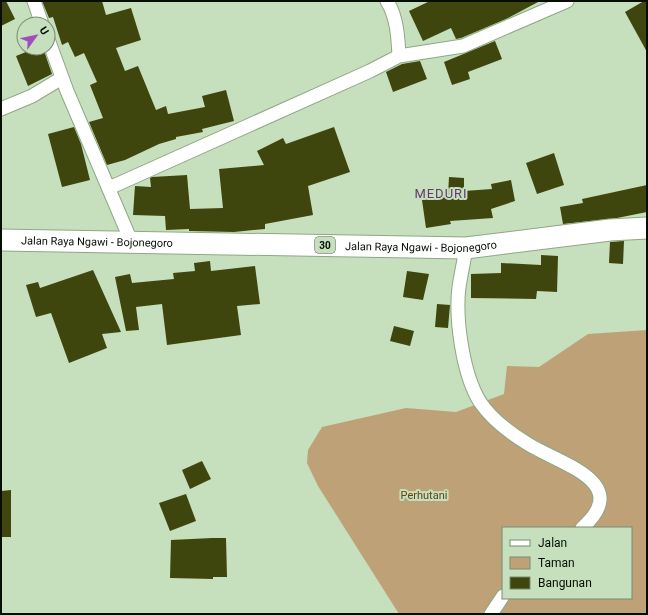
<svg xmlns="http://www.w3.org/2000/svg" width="648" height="615" font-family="Roboto,sans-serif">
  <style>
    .green { fill: #bea177; fill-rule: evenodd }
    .building { fill: #3e450d }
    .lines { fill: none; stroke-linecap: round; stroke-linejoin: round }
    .minor-casing { stroke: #8fa785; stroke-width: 15 }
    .trunk-casing { stroke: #8fa785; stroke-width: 23 }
    .minor { stroke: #fff; stroke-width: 13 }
    .trunk { stroke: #fff; stroke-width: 21 }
    .labels { text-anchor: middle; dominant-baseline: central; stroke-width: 4; stroke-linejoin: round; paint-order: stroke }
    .shield { fill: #c6dfbc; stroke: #404d3b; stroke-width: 1 }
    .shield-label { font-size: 10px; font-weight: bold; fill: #060e04 }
    .street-label { font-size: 11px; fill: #060e04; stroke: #c6dfbc }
    .park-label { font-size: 11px; fill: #614412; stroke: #c6dfbc }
    .quarter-label { font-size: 13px; letter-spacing: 1px; fill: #623970; stroke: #c6dfbc }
  </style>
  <rect width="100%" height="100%" fill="#c6dfbc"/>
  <path class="green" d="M 647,330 L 647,614 L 399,614 L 318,486 L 307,463 L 308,450 L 322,427 L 406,408 L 456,412 L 504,394 L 507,366 L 539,367 L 588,334 ZM 503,528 L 631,528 L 631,598 L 503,598 Z"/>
  <path class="building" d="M 1,1 L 6,1 L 15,19 L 1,26 Z
    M 42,1 L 102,1 L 106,15 L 131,8 L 141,40 L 116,48 L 125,71 L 138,66 L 156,110 L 166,106 L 168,114 L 205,107 L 202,96 L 226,90 L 234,121 L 202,129 L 203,132 L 176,137 L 176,139 L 159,144 L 125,160 L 107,165 L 89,122 L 103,118 L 90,85 L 97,82 L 84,53 L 75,57 L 68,42 L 62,45 L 53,17 L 49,18 Z
    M 430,1 L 540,1 L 506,19 L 461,38 L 456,39 L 451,28 L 423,41 L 409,11 Z
    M 644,1 L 647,1 L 647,52 L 625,12 Z
    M 495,41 L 502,59 L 468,72 L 470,79 L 452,85 L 444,62 Z
    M 36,48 L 43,48 L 52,74 L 28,86 L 16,56 Z
    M 420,61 L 427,79 L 393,92 L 386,72 L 402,64 Z
    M 74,127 L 81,144 L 90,180 L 62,187 L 48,134 Z
    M 334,127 L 350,172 L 308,186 L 313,215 L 265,224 L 265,229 L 234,232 L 189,231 L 189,229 L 166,230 L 165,216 L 133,215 L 135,186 L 151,187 L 150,178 L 152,177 L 187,175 L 190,209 L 223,208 L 219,169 L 264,165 L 257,151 L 283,138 L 286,144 Z
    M 554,153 L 564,185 L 537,194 L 526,163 Z
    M 449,177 L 464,178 L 464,191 L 492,189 L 491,184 L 511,180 L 515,201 L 491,209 L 493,218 L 450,221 L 451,224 L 426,228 L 422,200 L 448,195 Z
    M 647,185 L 647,212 L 617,218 L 563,224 L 560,207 L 583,203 L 582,199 Z
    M 624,241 L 623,264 L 609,263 L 610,242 Z
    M 541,255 L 558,256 L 557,292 L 537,291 L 536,299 L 471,298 L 471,274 L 501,273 L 501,263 L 541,265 Z
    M 210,261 L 211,271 L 255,266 L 260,304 L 237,306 L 241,335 L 167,345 L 162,304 L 136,307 L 139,330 L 126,331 L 115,277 L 130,274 L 132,283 L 174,279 L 173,273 L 195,271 L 194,263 Z
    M 93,270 L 121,332 L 102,334 L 107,348 L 69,363 L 51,313 L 36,317 L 26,285 L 38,282 L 40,288 Z
    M 407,271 L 429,274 L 423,300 L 403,297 Z
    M 437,304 L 450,305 L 448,328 L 435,327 Z
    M 394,326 L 414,331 L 410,346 L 390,341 Z
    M 202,461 L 211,479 L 190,489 L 182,470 Z
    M 11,490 L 11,537 L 1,537 L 1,491 Z
    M 186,494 L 196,521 L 170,531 L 159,503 Z
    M 212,538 L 226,538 L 227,577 L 213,577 L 213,579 L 170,578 L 171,540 Z"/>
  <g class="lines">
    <defs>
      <path id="minor" d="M 34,1 L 42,24
        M 387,1 C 397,17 398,37 399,56
        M 48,39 L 67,91 L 131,241
        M 1,109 L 32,96 L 62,78
        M 109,188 L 370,71 L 399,56 L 463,46 L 567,1
        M 466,248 C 464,261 461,274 459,287 C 455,319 463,375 480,402 C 492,420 510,433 528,444 C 560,464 634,482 582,528
        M 491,614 L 503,596"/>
      <g id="trunk">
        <path id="s1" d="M 1,240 L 466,248 L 610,230 L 647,228"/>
      </g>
    </defs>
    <use href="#minor" class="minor-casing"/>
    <use href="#trunk" class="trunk-casing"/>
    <use href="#minor" class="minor"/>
    <use href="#trunk" class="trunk"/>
  </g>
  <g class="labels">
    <rect class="shield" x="315" y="237" width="20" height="16" rx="3"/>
    <g class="shield-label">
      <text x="325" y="245">30</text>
    </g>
    <g class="street-label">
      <text stroke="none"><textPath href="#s1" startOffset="96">Jalan Raya Ngawi - Bojonegoro</textPath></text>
      <text stroke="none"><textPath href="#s1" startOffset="420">Jalan Raya Ngawi - Bojonegoro</textPath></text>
    </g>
    <g class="park-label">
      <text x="424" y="495">Perhutani</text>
    </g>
    <g class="quarter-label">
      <text x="441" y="193">MEDURI</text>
    </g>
  </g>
  <rect width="648" height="615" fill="none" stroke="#060e04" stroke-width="4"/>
  <rect x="502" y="527" width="130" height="72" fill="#c6dfbc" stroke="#798b72"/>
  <rect x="510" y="540" width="20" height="6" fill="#ffffff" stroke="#798b72"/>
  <text x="538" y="547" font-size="12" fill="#060e04">Jalan</text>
  <rect x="510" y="557" width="20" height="12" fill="#bea177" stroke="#798b72"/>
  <text x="538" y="567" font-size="12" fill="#060e04">Taman</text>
  <rect x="510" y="577" width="20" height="12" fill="#3e450d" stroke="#798b72"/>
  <text x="538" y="587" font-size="12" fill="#060e04">Bangunan</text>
  <g transform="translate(36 36) rotate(57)"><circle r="19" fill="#c6dfbc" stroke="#798b72"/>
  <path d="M0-3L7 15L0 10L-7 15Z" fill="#a14ebd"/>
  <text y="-6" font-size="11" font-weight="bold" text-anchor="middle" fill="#060e04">U</text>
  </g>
</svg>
